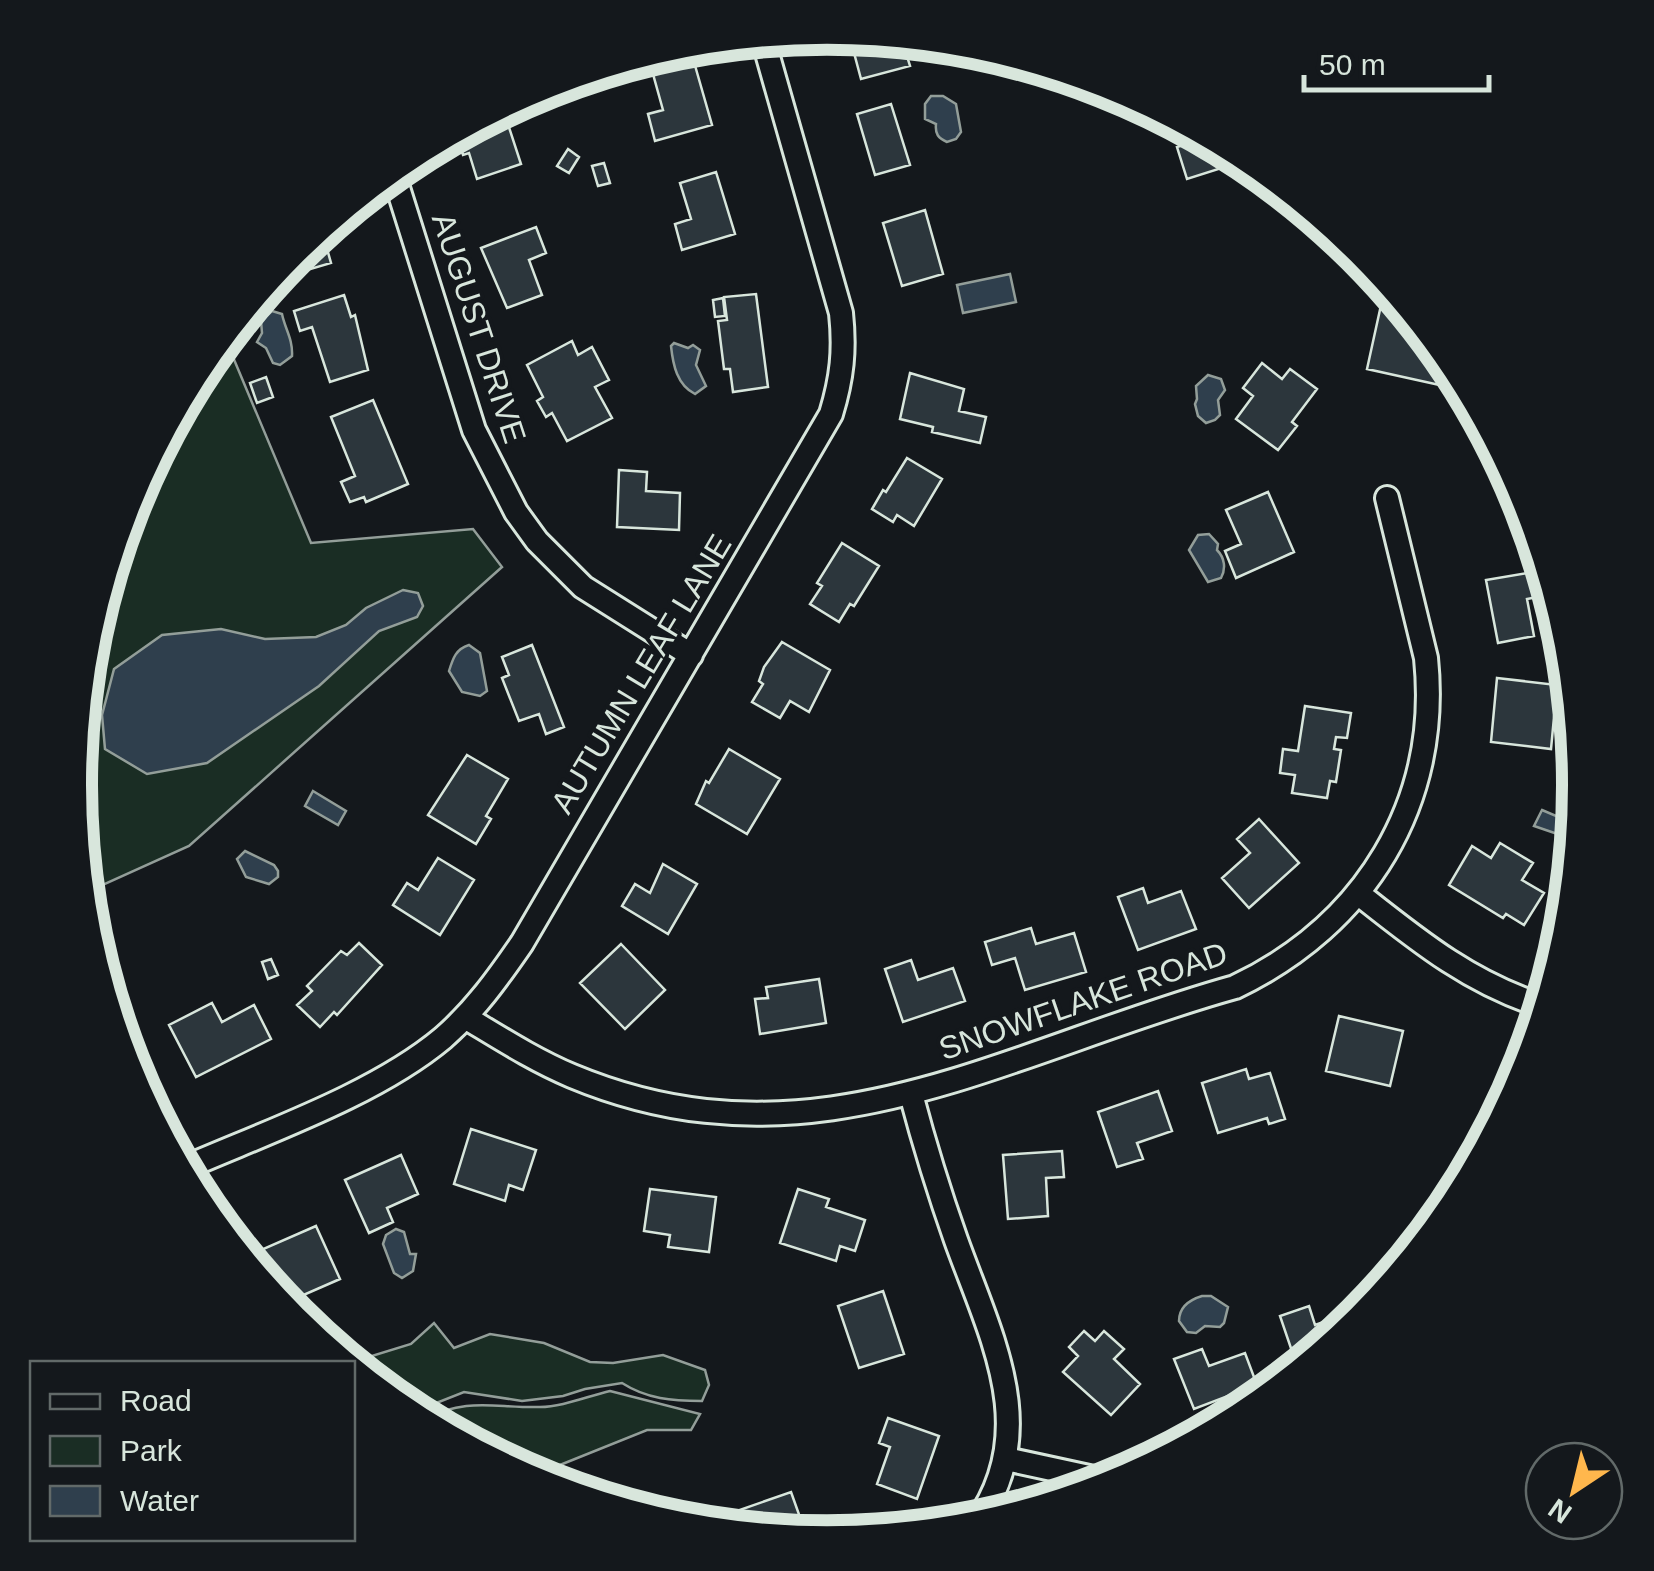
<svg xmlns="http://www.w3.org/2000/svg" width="1654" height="1571" font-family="Helvetica,sans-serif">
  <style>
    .green { fill: #1a2d24; stroke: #939e99; stroke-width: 2.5 }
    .water { fill: #2f3f4d; stroke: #939e99; stroke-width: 2.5 }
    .building { fill: #2c363c; stroke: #d8e6dc; stroke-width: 2.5 }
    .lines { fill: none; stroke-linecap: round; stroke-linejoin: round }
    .minor-casing { stroke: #d8e6dc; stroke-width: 28 }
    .minor { stroke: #14181c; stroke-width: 22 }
    .labels { text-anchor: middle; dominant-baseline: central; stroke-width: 8; stroke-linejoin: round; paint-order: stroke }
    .street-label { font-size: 32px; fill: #d8e6dc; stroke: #14181c }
    .rim { fill: none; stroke: #d8e6dc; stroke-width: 12 }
  </style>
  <rect width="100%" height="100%" fill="#14181c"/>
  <path class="green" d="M 225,338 L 311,543 L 473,529 L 502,567 L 189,846 L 85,893 L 74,785 L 89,638 L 132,497 L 201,367 Z
    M 434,1323 L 454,1348 L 490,1334 L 544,1343 L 590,1362 L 613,1363 L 663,1355 L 705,1370 L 709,1385 L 702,1401 C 672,1401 647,1399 622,1383 L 585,1389 L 563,1396 L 522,1401 L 464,1392 L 411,1413 L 349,1363 L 411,1344 Z
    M 610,1391 L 700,1414 L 691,1430 L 647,1430 L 530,1477 L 423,1419 C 470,1397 492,1408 540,1407 C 562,1407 588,1396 610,1391 Z"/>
  <path class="water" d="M 931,96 L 943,96 L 956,104 L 961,132 L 956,139 L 947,142 C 938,138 935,134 936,124 L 925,119 L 925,104 Z
    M 1010,274 L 1016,302 L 963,313 L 957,285 Z
    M 272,311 L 282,314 C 285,329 293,339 292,356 L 280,365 L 273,363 L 266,348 L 257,342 L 262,333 L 261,321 Z
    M 674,343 L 688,348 L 693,345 L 700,350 L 696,365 L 706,386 L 695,394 C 677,385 673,365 671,346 Z
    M 1208,375 L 1221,379 L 1225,390 L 1218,400 L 1220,415 L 1215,420 L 1206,423 L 1198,416 L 1195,404 L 1197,399 L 1196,386 Z
    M 1209,534 L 1218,544 L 1217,550 C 1225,558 1226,569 1221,578 L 1208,582 L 1189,550 L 1198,535 Z
    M 403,590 L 418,593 L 423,606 L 417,617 L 379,631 L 319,686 L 207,763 L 147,774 L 105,749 L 102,715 L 114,669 L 162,635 L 221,629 L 265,639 L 316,637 L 346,625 L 366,608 Z
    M 469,645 L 480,653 L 487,691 L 480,696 L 462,692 L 449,671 C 453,658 456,649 469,645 Z
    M 313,791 L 346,811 L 338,825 L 305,806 Z
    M 1542,810 L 1556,816 L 1577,815 L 1575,840 L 1534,826 Z
    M 245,851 L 274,865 L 278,871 L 278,877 L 269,884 L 246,877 L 237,859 Z
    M 396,1229 L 404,1232 L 410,1254 L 416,1254 L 413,1271 L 402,1278 L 394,1273 L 383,1244 L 386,1235 Z
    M 1202,1296 L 1211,1296 L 1228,1307 L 1224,1323 L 1220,1327 L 1205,1326 L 1196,1333 L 1187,1332 L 1179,1321 C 1179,1307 1189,1300 1202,1296 Z"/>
  <path class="building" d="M 855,35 L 902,40 L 910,66 L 861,79 L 853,49 L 859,47 Z
    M 694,62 L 712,125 L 655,141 L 648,114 L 663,110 L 653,74 Z
    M 891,104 L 910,165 L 875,175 L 857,114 Z
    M 503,109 L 521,164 L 477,179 L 469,153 L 463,155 L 456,134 Z
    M 1205,138 L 1222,147 L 1228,166 L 1187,179 L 1177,147 Z
    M 568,149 L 579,157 L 569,173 L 557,166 Z
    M 604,163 L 610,183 L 598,186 L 592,166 Z
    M 716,172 L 735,234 L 682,250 L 675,224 L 691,219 L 680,183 Z
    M 925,210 L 943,274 L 902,286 L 883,223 Z
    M 329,225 L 332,236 L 324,238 L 331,263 L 297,273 L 292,257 Z
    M 536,227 L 546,253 L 529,260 L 542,295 L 507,308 L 481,248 Z
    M 756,294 L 768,387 L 733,392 L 730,369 L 724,369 L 718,321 L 727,320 L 724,297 Z
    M 344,295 L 351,317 L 355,315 L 368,370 L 330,382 L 312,327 L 300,331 L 294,311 Z
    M 1383,296 L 1397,299 L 1428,336 L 1427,341 L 1432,342 L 1449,363 L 1444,386 L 1367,369 Z
    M 723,298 L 725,316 L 715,317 L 713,300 Z
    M 572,341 L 578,355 L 592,347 L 609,380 L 595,387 L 612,418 L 567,441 L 552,413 L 546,417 L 537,401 L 543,397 L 527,365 Z
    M 1262,363 L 1282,379 L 1290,369 L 1317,389 L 1292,422 L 1297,426 L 1278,450 L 1236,419 L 1253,396 L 1243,388 Z
    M 910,373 L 964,389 L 959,411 L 986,417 L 980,443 L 932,432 L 933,427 L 900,419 Z
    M 266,377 L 273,397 L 257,403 L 250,383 Z
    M 373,400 L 408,484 L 366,502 L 364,497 L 350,502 L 341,482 L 355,476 L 331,417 Z
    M 1492,441 L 1523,498 L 1506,501 Z
    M 907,458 L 942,479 L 914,526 L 897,515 L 893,522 L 872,509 L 883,490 L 886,492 Z
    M 619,470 L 647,472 L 646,491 L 680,493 L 679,530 L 617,527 Z
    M 1268,492 L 1294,552 L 1236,578 L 1225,551 L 1241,544 L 1226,510 Z
    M 842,543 L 879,566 L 854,606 L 850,604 L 839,622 L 810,604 L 822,586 L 817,583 Z
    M 1539,571 L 1543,596 L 1527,599 L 1534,636 L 1498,643 L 1486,580 Z
    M 782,642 L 830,670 L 809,712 L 790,701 L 780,718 L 752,702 L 763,684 L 759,681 L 764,667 Z
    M 532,645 L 564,727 L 546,734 L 539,714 L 519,721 L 502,678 L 509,675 L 502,657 Z
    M 1497,678 L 1557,685 L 1551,749 L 1491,742 Z
    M 1305,706 L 1351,713 L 1347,738 L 1336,737 L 1334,749 L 1341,750 L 1336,782 L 1330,781 L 1327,798 L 1292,793 L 1295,775 L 1280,773 L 1283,749 L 1298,751 Z
    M 1576,743 L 1579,774 L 1563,776 L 1560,745 Z
    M 729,749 L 780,779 L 747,834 L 696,804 L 706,781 L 709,783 Z
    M 467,755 L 508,779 L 486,816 L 491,819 L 476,844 L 428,815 Z
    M 1259,819 L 1299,863 L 1249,908 L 1222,878 L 1250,853 L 1237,839 Z
    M 1500,843 L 1533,863 L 1522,880 L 1544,893 L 1524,925 L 1506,914 L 1503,918 L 1449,885 L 1472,846 L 1491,858 Z
    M 438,858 L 474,880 L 440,935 L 393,905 L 407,883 L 418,890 Z
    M 663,864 L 697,884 L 668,934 L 622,906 L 635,884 L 650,893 Z
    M 1143,888 L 1148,903 L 1181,891 L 1196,929 L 1138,950 L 1118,897 Z
    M 1031,928 L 1036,944 L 1074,933 L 1086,972 L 1025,990 L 1015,958 L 992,965 L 985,942 Z
    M 359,943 L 382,965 L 337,1015 L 334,1012 L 320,1027 L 297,1005 L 312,991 L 307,986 L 341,951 L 347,955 Z
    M 621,944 L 665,990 L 625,1029 L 580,983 Z
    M 271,959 L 278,975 L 268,979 L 262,962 Z
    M 911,960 L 918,980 L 953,968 L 965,1001 L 903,1022 L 885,969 Z
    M 819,979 L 826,1023 L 760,1034 L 755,999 L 768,998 L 766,987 Z
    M 212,1003 L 222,1022 L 254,1005 L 271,1039 L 196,1077 L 169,1025 Z
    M 1339,1016 L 1403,1031 L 1390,1086 L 1326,1071 Z
    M 1246,1069 L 1249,1079 L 1270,1073 L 1285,1119 L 1269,1124 L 1267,1118 L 1218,1133 L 1202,1083 Z
    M 1158,1091 L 1172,1131 L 1137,1143 L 1143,1159 L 1117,1167 L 1098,1112 Z
    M 471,1129 L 536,1150 L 523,1190 L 509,1185 L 505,1201 L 454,1184 Z
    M 1062,1151 L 1064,1177 L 1046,1178 L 1048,1216 L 1008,1219 L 1003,1155 Z
    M 401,1155 L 418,1194 L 387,1208 L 393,1222 L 369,1233 L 345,1180 Z
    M 650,1189 L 716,1197 L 709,1252 L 668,1247 L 670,1235 L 644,1231 Z
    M 798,1189 L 829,1199 L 826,1207 L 865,1220 L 855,1251 L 840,1246 L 836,1261 L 780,1243 Z
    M 316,1226 L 340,1279 L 283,1304 L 270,1288 L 254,1253 Z
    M 883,1291 L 904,1354 L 859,1368 L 838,1306 Z
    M 1309,1306 L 1315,1325 L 1352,1312 L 1356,1321 L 1297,1366 L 1280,1316 Z
    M 1084,1331 L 1095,1341 L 1104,1331 L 1124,1349 L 1114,1359 L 1140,1384 L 1111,1415 L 1063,1372 L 1078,1356 L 1069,1347 Z
    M 1202,1349 L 1209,1366 L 1245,1353 L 1257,1385 L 1194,1409 L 1174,1359 Z
    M 888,1418 L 939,1436 L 917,1499 L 877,1484 L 890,1447 L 879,1443 Z
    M 791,1492 L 807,1537 L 737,1530 L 731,1513 Z
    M 693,1514 L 697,1526 L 675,1522 L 674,1520 Z"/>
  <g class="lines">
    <defs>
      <path id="minor" d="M 393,172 L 474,430 L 516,512 L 537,541 L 583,587 L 691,655
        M 1359,894 C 1417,940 1471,984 1543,1006
        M 465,1017 C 500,1038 534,1060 572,1076 C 814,1177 1007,1050 1235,987 C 1365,925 1441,803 1426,658 L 1387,498
        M 911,1094 C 924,1143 939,1192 956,1240 C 990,1335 1043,1431 975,1524
        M 182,1169 C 264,1133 375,1095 443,1038 C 475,1010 498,978 522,943 L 831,414 C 842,378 845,350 841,313 L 763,39
        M 1006,1459 L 1112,1482"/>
    </defs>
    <use href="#minor" class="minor-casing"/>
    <use href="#minor" class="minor"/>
  </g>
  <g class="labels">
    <g class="street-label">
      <text transform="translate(479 328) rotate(72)">AUGUST DRIVE</text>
      <text transform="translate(641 674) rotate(-59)">AUTUMN LEAF LANE</text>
      <text transform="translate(1083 1001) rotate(-19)">SNOWFLAKE ROAD</text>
    </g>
  </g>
  <path d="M0 0H1654V1571H0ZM92 785a735 735 0 1 1 1470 0a735 735 0 1 1-1470 0Z" fill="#14181c" fill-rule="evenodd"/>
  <path class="rim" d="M92 785a735 735 0 1 1 1470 0a735 735 0 1 1-1470 0Z"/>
  <rect x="30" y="1361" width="325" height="180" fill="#14181c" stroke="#626a69" stroke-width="2.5"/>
  <rect x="50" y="1394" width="50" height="15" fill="#14181c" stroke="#626a69" stroke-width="2.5"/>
  <text x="120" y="1411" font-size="30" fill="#d8e6dc">Road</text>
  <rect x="50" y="1436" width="50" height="30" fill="#1a2d24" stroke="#626a69" stroke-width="2.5"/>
  <text x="120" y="1461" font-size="30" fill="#d8e6dc">Park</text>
  <rect x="50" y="1486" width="50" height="30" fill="#2f3f4d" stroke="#626a69" stroke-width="2.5"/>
  <text x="120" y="1511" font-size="30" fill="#d8e6dc">Water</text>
  <g transform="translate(1574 1491) rotate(215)"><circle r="48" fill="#14181c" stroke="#626a69" stroke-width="2.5"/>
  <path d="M0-8L18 38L0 25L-18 38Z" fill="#ffb74d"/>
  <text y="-15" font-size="28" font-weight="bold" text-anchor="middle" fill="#d8e6dc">N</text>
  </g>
  <path d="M1304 75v15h185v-15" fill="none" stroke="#d8e6dc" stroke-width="5"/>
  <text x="1319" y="75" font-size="30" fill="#d8e6dc" stroke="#14181c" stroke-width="8" paint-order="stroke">50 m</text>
</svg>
